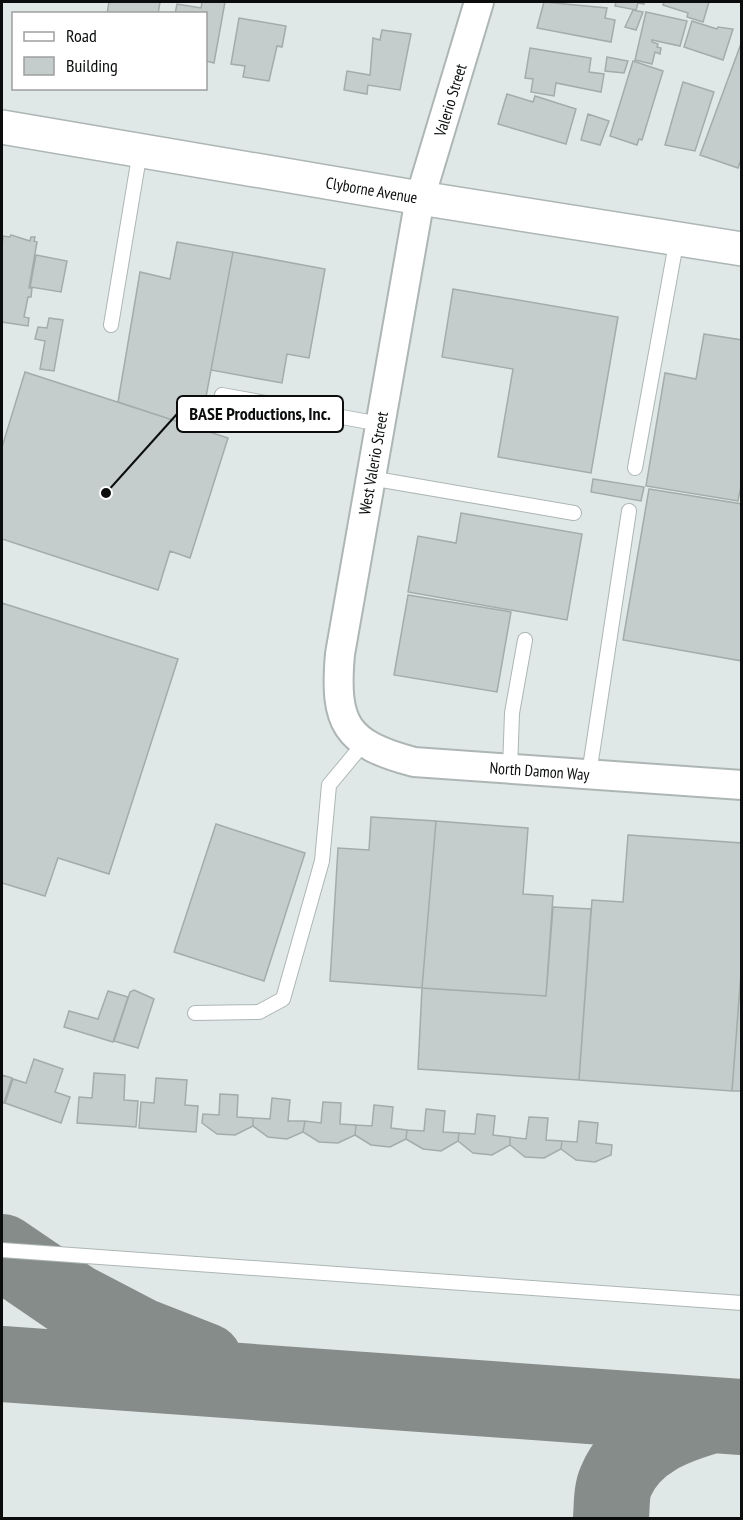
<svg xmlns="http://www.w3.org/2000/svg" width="743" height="1520" font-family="'PT Sans Narrow',sans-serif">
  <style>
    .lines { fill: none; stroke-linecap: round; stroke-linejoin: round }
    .taxiway { stroke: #868c8a; stroke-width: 76 }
    .building { fill: #c4cdcb; stroke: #a3acaa; stroke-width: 1.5 }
    .lane-casing { stroke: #adb6b4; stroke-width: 16 }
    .street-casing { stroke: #adb6b4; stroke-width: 32 }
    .primary-casing { stroke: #adb6b4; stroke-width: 36 }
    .lane { stroke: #fff; stroke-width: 14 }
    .street { stroke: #fff; stroke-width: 28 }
    .primary { stroke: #fff; stroke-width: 33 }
    .labels { text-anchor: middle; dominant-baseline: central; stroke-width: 6; stroke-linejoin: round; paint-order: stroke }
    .street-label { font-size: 16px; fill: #0b0d0d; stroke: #fff }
    .leader { fill: none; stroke: #0b0d0d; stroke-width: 2 }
    .callout-dot { fill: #0b0d0d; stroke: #fff; stroke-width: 2 }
    .callout { fill: #fff; stroke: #0b0d0d; stroke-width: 2 }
    .callout-label { font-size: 18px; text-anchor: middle; font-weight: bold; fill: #0b0d0d }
  </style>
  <rect width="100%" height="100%" fill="#dfe8e6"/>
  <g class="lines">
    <path class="taxiway" d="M 2,1252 L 74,1301 L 141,1336 L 205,1361
      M 2,1364 L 742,1417
      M 611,1518 C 612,1507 611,1492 616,1481 C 633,1441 674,1426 713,1415"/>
  </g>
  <path class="building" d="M 109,2 L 160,2 L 158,14 L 107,14 Z
    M 202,2 L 225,2 L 214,63 L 206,61 L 206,14 L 175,14 L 177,4 L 201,8 Z
    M 544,2 L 607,8 L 605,18 L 615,20 L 611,42 L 537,28 Z
    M 616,2 L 644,2 L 644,4 L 638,3 L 636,10 L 615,6 Z
    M 664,2 L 709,2 L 703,22 L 687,17 L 688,13 L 663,5 Z
    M 633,10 L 643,12 L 636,30 L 625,27 Z
    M 646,12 L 687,21 L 680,46 L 652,40 L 652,42 L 658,44 L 657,47 L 661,48 L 660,54 L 655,52 L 652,64 L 635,60 Z
    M 239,18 L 286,26 L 282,47 L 277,46 L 269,81 L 243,77 L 245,66 L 231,64 Z
    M 692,21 L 717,29 L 718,27 L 733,29 L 723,60 L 684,47 Z
    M 382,30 L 411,34 L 400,90 L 368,85 L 367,94 L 344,90 L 347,71 L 370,75 L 373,38 L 380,40 Z
    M 742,41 L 742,157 L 738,168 L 700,155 Z
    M 530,48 L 591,58 L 589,72 L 604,74 L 601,92 L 556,83 L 554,96 L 531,92 L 533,79 L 525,78 Z
    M 607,57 L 628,61 L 624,73 L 605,71 Z
    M 633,61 L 663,71 L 642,140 L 639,139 L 637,145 L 610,136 Z
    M 683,82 L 714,92 L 695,151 L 665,145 Z
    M 507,94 L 533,102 L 535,96 L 576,109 L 566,144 L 498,124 Z
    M 588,114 L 609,121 L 600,145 L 581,140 Z
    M 11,235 L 30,241 L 31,237 L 35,237 L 34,241 L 37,242 L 29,288 L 32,288 L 31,297 L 28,297 L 24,317 L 29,318 L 28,326 L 2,322 L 2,247 L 3,236 L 10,237 Z
    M 177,242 L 233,252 L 200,429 L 118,402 L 140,272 L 170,279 Z
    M 233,252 L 325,269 L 309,358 L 287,354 L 282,383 L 211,370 Z
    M 36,255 L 67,261 L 61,292 L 30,287 Z
    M 453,289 L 618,317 L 591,473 L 498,457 L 513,369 L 442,357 Z
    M 49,318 L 63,320 L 54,371 L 40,369 L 45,341 L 35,339 L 38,327 L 47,328 Z
    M 704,334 L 742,340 L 742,481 L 738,501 L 646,486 L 665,373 L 696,379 Z
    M 25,372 L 228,438 L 190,558 L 170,551 L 158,590 L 2,539 L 2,447 Z
    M 593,479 L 644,487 L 641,501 L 591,492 Z
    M 649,489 L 742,504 L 742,661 L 623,640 Z
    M 461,513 L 582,534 L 567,620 L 408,592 L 418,536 L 456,543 Z
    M 408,595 L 511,612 L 497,692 L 394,675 Z
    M 2,603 L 178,659 L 109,874 L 58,858 L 45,896 L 2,883 Z
    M 371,817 L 436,821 L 422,988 L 330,981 L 338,848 L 369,850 Z
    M 436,821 L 528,828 L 523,894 L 553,896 L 546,996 L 422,988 Z
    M 216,824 L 305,853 L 264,981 L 174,952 Z
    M 628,835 L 742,843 L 742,960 L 732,1091 L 579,1080 L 592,900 L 623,902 Z
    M 553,907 L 591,909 L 579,1080 L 418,1069 L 422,988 L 546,996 Z
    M 742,960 L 742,1091 L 732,1091 Z
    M 134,990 L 154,999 L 138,1048 L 114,1041 L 130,992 Z
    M 108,991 L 128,997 L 113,1042 L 64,1027 L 69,1011 L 98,1019 Z
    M 34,1059 L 63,1069 L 55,1092 L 70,1097 L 61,1123 L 5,1103 L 13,1079 L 26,1083 Z
    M 94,1073 L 125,1075 L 124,1100 L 138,1101 L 136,1127 L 77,1123 L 79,1097 L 92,1098 Z
    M 2,1075 L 12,1078 L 4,1103 L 2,1103 Z
    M 156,1078 L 187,1080 L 185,1105 L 198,1106 L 196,1132 L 139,1128 L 141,1102 L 154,1103 Z
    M 220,1094 L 238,1095 L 237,1117 L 253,1118 L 253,1126 L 235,1135 L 217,1134 L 202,1123 L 203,1114 L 219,1115 Z
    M 272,1098 L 290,1100 L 288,1121 L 305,1121 L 303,1132 L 287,1139 L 268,1137 L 253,1126 L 253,1118 L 270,1119 Z
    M 323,1102 L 341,1103 L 340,1124 L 356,1125 L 355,1135 L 338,1143 L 319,1142 L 303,1132 L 305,1121 L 321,1123 Z
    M 374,1105 L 393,1107 L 391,1128 L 407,1130 L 406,1139 L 390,1147 L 371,1145 L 355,1135 L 356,1125 L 372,1126 Z
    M 426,1109 L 445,1111 L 443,1132 L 459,1133 L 458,1141 L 441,1151 L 423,1149 L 406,1139 L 407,1130 L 424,1131 Z
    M 477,1114 L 495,1116 L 493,1135 L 510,1137 L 510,1145 L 492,1155 L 473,1153 L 458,1141 L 459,1133 L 475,1134 Z
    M 529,1117 L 548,1118 L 546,1140 L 562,1141 L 561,1149 L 544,1158 L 525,1157 L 510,1145 L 510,1137 L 526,1139 Z
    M 579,1121 L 598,1123 L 596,1143 L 612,1145 L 611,1155 L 595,1162 L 576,1160 L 561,1149 L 562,1141 L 577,1142 Z"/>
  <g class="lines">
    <defs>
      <path id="lane" d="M 111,325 L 140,151
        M 222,395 L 380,424
        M 635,468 L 677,238
        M 370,478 L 574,513
        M 510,769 L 512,713 L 525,640
        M 589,774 L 629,511
        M 195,1013 L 259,1012 L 283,999 L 322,861 L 329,785 L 364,743
        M 2,1250 L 742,1303"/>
      <g id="street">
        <path id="s1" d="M 479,2 L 420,198 L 340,654 C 334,723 345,744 414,762 L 742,785"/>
      </g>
      <g id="primary">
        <path id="s2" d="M 2,127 L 420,198 L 742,249"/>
      </g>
    </defs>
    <use href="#lane" class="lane-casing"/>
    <use href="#street" class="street-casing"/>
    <use href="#primary" class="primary-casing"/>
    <use href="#lane" class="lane"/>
    <use href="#street" class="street"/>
    <use href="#primary" class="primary"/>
  </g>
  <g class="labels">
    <g class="street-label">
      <text transform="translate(450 100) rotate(-73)">Valerio Street</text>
      <text stroke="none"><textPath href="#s2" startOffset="375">Clyborne Avenue</textPath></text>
      <text transform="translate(373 463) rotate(-80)">West Valerio Street</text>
      <text stroke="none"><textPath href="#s1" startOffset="944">North Damon Way</textPath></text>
    </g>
  </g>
  <path class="leader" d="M106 493L177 414"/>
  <circle class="callout-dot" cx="106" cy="493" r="6"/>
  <rect class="callout" x="177" y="396" width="166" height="36" rx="6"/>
  <g class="callout-label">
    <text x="260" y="420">BASE Productions, Inc.</text>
  </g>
  <rect width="743" height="1520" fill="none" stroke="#0b0d0d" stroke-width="6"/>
  <rect x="12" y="12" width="195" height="78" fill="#ffffff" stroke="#9d9e9e" stroke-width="1.5"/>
  <rect x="24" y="32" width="30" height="9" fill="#ffffff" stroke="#9d9e9e" stroke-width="1.5"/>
  <text x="66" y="42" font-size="18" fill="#0b0d0d">Road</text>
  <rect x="24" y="57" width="30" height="18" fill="#c4cdcb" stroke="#9d9e9e" stroke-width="1.5"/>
  <text x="66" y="72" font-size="18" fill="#0b0d0d">Building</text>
</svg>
